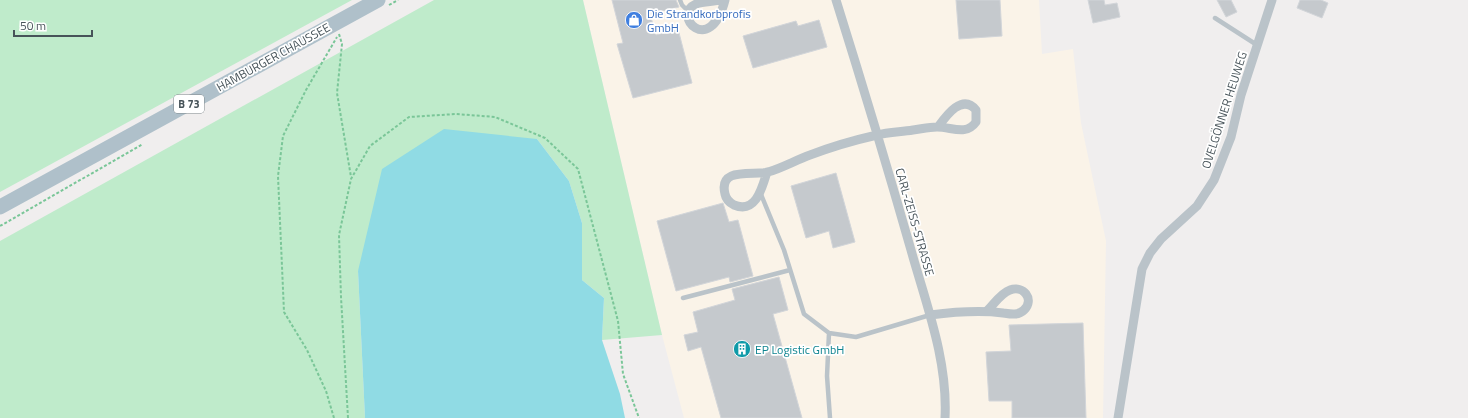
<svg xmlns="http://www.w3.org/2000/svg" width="1468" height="418" font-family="'Titillium Web',sans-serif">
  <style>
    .commercial { fill: #faf3e8 }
    .green { fill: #bfebcb }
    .water { fill: #90dbe4 }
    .building { fill: #c5c9cd; stroke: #d2d5d9 }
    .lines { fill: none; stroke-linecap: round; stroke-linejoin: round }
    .path { stroke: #7ac698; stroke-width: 2; stroke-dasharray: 3 2; stroke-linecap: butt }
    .lane { stroke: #bac3c9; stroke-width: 4.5 }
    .street { stroke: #bac3c9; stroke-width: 9 }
    .primary { stroke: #afc0ca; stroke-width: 15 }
    .labels { text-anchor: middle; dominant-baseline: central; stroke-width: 3.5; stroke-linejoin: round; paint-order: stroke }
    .shield { fill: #fff; stroke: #7e878b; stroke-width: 1 }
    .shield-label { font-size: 11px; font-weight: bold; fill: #475359 }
    .shop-label { font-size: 12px; fill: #366cbe; stroke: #fff; text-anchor: start }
    .street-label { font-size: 12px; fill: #475359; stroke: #fff }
    .culture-label { font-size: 12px; fill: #0d838f; stroke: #fff; text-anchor: start }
  </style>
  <rect width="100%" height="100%" fill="#f0eeee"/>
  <path class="commercial" d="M 583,0 L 1039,0 L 1042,54 L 1073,49 L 1081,123 L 1106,241 L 1103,418 L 684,418 L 662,335 Z"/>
  <path class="green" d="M 0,0 L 352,0 L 0,192 Z
    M 434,0 L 583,0 L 662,335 L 602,340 L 604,298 L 582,280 L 582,223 L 569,181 L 537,139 L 358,271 L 365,418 L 0,418 L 0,241 Z"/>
  <path class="water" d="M 444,129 L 537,139 L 569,181 L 582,223 L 582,280 L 604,298 L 602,340 L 620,394 L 625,418 L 365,418 L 358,271 L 382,169 Z"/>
  <path class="building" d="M 612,0 L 676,0 L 679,7 L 650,14 L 656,35 L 678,29 L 692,83 L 633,98 L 617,44 L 623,43 Z
    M 956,0 L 1000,0 L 1002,36 L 959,39 Z
    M 1088,0 L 1104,0 L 1105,5 L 1117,3 L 1120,17 L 1093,23 Z
    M 1217,0 L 1231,0 L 1237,12 L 1226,17 Z
    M 1300,0 L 1321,0 L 1328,3 L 1322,18 L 1297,8 Z
    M 819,20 L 827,47 L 753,68 L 743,36 L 796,21 L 798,26 Z
    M 836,173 L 855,242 L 833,248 L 829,231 L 806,238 L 791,186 Z
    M 723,203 L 729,222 L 738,220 L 753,276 L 730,282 L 729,277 L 676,291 L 657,221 Z
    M 779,277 L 788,310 L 773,314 L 802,418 L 721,418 L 701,347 L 688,351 L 684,335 L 698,332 L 693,312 L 735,300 L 732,289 Z
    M 1083,323 L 1086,418 L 1012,418 L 1012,401 L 989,401 L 986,352 L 1011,351 L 1009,325 Z"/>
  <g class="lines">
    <path class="path" d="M 389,5 L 398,0
      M 339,34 L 342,44 L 337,93 L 351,177
      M 0,226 L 143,144
      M 334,418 L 326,391 L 307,350 L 284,312 L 278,176 L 283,136 L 306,90 L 337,37
      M 348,418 L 341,297 L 339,235 L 351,179 L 370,146 L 409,117 L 456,114 L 495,117 L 545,138 L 578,169 L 618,321 L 623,374 L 639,418"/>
    <path class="lane" d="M 680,0 L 682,5 L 689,12
      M 1215,18 L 1257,45
      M 760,192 L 784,250 L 804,314 L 829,333 L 856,337 L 930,315
      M 683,298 L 790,270
      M 829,333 L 827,376 L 830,418"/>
    <path class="street" d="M 721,0 C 713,2 703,1 696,4 C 671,15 710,58 725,0
      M 836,0 C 862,83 887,166 911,250 C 926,304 948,360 945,418
      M 767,172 C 762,188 756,214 734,205 C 730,203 726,199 725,194 C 718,166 754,176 768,172 C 782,168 796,160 810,155 C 831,147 855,140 877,135 C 889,132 901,132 913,130 C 921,129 929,127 937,127 C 952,127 966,136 976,122 L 976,110 C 962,93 946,116 938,127
      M 930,315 C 954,312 979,310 1003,313 C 1010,314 1018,316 1024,310 C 1035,299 1023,285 1010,290 C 1001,293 994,304 987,311
      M 1118,418 L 1142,269 L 1150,253 L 1161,239 L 1197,206 L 1214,180 L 1231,137 L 1241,95 L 1272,0"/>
    <path class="primary" d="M 0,207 L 378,0"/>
  </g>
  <defs>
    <symbol id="shop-disc" viewBox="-11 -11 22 22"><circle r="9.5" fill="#3f7fe0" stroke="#fff"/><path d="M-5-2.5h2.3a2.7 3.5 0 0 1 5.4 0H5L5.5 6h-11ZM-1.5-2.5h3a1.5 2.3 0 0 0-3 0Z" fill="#fff"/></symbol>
    <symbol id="building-disc" viewBox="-11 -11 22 22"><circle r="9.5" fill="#0f9aa8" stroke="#fff"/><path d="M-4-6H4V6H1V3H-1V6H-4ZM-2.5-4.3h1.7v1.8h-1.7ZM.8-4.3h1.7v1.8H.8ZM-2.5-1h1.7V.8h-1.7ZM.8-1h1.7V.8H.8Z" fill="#fff"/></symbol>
  </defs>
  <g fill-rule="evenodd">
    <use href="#shop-disc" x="624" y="10" width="20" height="20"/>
    <use href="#building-disc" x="732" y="339" width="20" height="20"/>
  </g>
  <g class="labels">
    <rect class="shield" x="174" y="95" width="30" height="18" rx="3"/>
    <g class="shield-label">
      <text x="189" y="104">B 73</text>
    </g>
    <g class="shop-label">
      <text x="647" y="13">Die Strandkorbprofis<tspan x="647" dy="14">GmbH</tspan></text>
    </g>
    <g class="street-label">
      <text transform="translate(273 57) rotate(-29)">HAMBURGER CHAUSSEE</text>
      <text transform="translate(1224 110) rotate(-72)">OVELGÖNNER HEUWEG</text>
      <text transform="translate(915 222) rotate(74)">CARL-ZEISS-STRASSE</text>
    </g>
    <g class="culture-label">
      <text x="755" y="349">EP Logistic GmbH</text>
    </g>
  </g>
  <path d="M14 30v6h78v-6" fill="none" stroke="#475359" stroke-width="2"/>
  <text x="20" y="30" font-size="12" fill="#475359" stroke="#ffffff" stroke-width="3" paint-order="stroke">50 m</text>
</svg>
